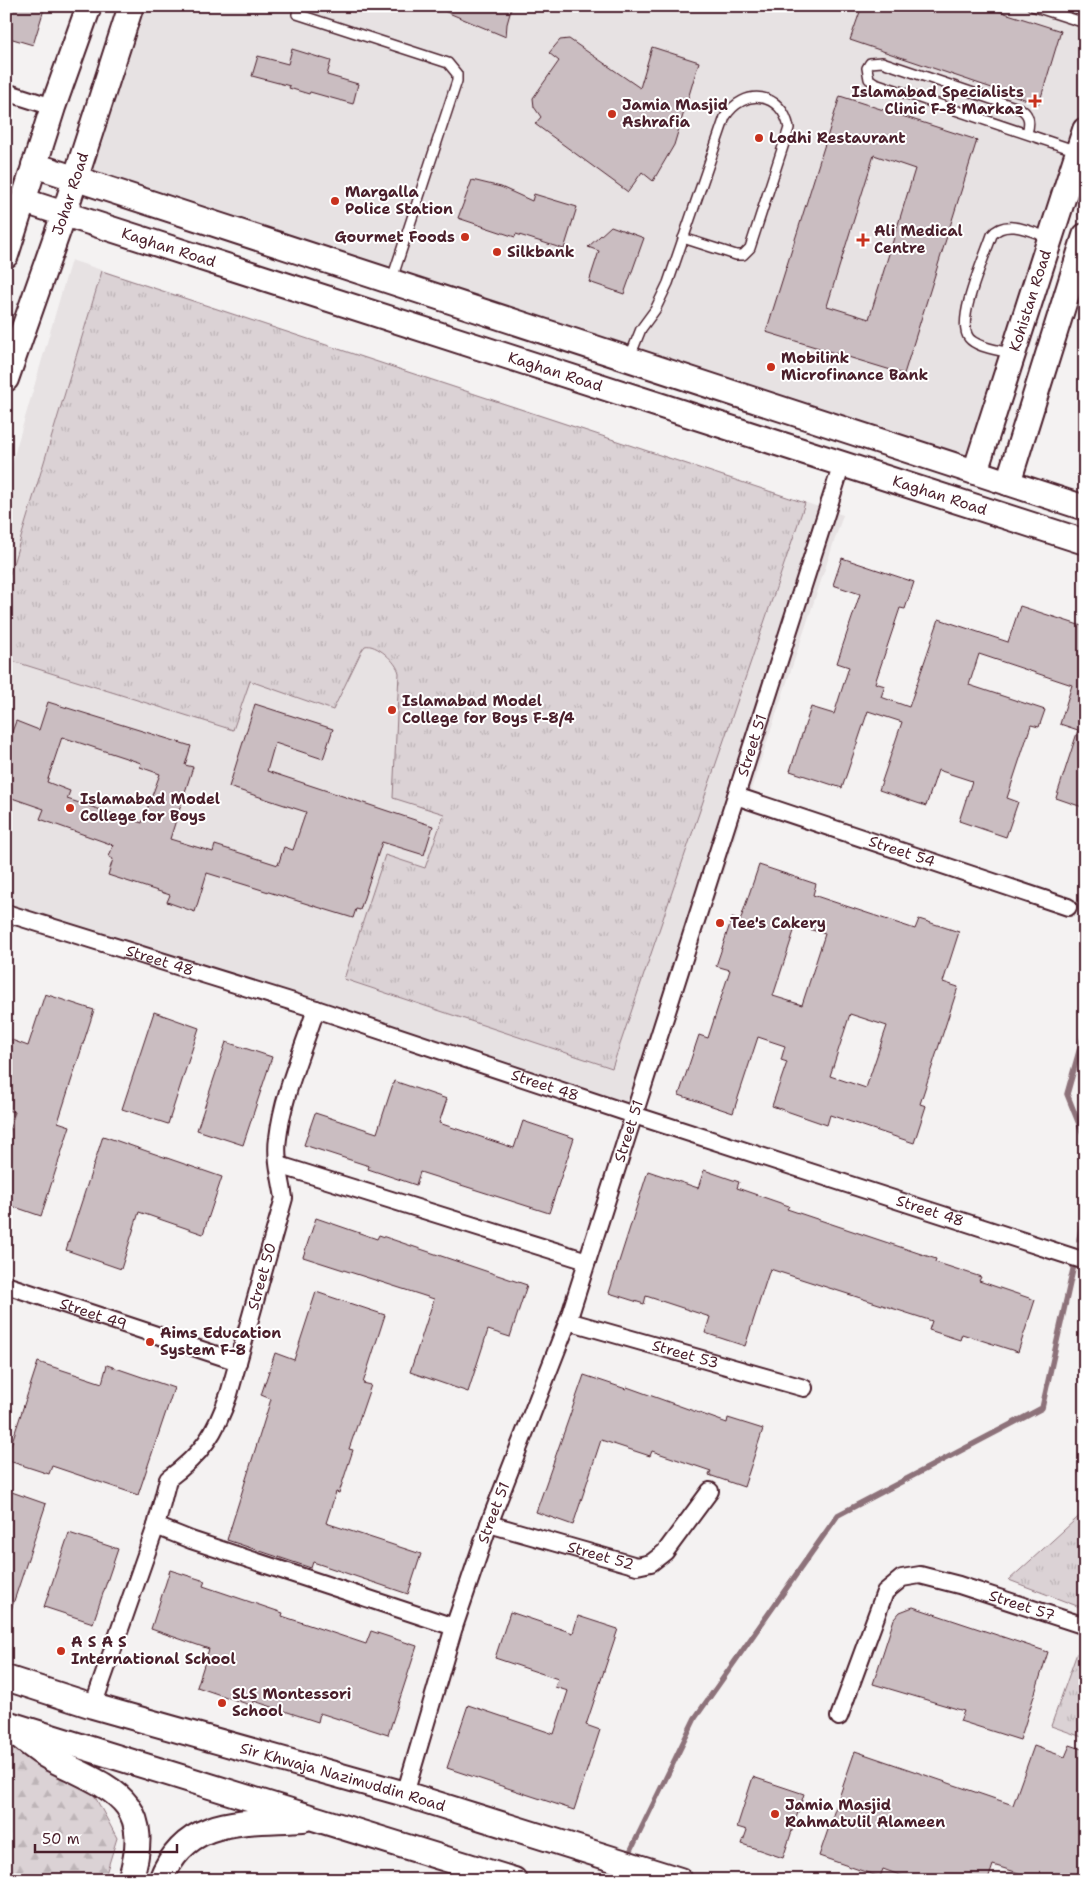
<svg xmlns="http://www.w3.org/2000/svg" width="1091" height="1886" font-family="'Shantell Sans',sans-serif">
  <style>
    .built { fill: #e7e2e3 }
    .grass { fill: url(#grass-tufts); stroke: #927880 }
    .forest { fill: url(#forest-firs); stroke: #927880 }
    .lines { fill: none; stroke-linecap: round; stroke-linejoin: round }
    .stream { stroke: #8d727a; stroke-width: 5.5 }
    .building { fill: #cabdc1; stroke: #4a1f2b; fill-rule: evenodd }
    .lane-casing { stroke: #4a1f2b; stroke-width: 12 }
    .street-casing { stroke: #4a1f2b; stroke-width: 20 }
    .secondary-casing { stroke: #4a1f2b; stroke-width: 28 }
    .lane { stroke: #fff; stroke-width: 9 }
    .street { stroke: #fff; stroke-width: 16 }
    .secondary { stroke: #fff; stroke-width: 24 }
    .poi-dot { fill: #c8321e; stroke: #fff; stroke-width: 2 }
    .labels { text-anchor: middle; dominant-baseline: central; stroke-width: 4; stroke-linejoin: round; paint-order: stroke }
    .poi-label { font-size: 15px; font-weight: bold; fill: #4a1f2b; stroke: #fff; text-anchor: start }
    .street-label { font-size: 15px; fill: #4a1f2b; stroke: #fff }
  </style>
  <defs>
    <pattern id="grass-tufts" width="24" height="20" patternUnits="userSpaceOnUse" patternTransform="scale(1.25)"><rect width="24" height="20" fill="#dbd2d5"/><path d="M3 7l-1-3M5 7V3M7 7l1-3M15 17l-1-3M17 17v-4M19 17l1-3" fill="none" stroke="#bdb4b7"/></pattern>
    <pattern id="forest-firs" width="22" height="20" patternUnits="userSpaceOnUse" patternTransform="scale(1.25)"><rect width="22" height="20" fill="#dbd2d5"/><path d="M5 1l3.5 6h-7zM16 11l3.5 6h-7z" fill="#bdb4b7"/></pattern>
  </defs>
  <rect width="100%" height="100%" fill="#f4f2f2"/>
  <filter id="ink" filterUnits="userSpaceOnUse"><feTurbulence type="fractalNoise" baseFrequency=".02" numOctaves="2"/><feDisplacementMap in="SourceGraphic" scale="10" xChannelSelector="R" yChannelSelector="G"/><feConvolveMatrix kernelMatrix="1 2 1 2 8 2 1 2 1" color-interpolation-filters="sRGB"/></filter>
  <g filter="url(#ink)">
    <path class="built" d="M 131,6 L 1085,6 L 1085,130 L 975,472 L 76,178 Z
      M 71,260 L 843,515 L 642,1114 L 6,905 L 6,483 Z"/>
    <path class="grass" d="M 102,271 L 805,503 L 612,1068 L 344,979 L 385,855 L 425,868 L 444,814 L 393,798 L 399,673 C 397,662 376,643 365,646 L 362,650 L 333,710 L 250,681 L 233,730 L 6,659 L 6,587 Z
      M 1085,1511 L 1085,1609 L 1009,1580 Z
      M 1077,1653 L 1085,1655 L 1085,1738 L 1051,1726 Z"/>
    <path class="forest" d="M 6,1742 L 84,1776 L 117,1838 L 104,1880 L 6,1880 Z"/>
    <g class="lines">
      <path class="stream" d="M 1085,1030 L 1067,1094 L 1085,1139
        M 1079,1240 L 1085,1205
        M 631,1850 L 695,1718 L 838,1515 L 1042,1408 L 1074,1265"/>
    </g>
    <path class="building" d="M 6,6 L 45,6 L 33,45 L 6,37 Z
      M 432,6 L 512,6 L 507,24 L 506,37 Z
      M 862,6 L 983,6 L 1061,31 L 1039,104 L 850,40 Z
      M 569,39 L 640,88 L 652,47 L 699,62 L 674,145 L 653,181 L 642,172 L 628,192 L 535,124 L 541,117 L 534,107 L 533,98 L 559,61 L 549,53 L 560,40 Z
      M 292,49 L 331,61 L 327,75 L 358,84 L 353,104 L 310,92 L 309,94 L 289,88 L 290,86 L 252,76 L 258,56 L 288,64 Z
      M 840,96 L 977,140 L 904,374 L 766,332 ZM 874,155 L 915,169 L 869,319 L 827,306 Z
      M 472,180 L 501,187 L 532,201 L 534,194 L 577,207 L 564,249 L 516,234 L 515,237 L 458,218 Z
      M 611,226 L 644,238 L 624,294 L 589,282 L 599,251 L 588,247 Z
      M 842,558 L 914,582 L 905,609 L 900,608 L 875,683 L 885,686 L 881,697 L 909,707 L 939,619 L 1008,642 L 1020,606 L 1085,627 L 1085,808 L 1056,798 L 1078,730 L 1060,724 L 1072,685 L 979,654 L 969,685 L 1045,710 L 1039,727 L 1031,725 L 1007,798 L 1018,802 L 1006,837 L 959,821 L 972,781 L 938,770 L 926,806 L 879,790 L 902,722 L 868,711 L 842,788 L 790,771 L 811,707 L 834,714 L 849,667 L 837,663 L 860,594 L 833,585 Z
      M 48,702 L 191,746 L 185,765 L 193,767 L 170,839 L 213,852 L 215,845 L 278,865 L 284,847 L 293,850 L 306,812 L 229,787 L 255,704 L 333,729 L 323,759 L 275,743 L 267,771 L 433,826 L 424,855 L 382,842 L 360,910 L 356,909 L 353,918 L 207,873 L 195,912 L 167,902 L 170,895 L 108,875 L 113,859 L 109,857 L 113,845 L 40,819 L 44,809 L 6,796 L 6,748 L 16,721 L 39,730 ZM 62,737 L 141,763 L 140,767 L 160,774 L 142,823 L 67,799 L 70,791 L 47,782 Z
      M 759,865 L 816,884 L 813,895 L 915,929 L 919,919 L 959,932 L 943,982 L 958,987 L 920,1104 L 926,1106 L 914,1143 L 830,1115 L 827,1125 L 772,1106 L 787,1062 L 781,1060 L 785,1046 L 758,1037 L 733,1113 L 679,1095 L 699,1035 L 708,1038 L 730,970 L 716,966 L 732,918 L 740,921 ZM 796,925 L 825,934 L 802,1005 L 773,996 ZM 850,1014 L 887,1026 L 866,1088 L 830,1076 Z
      M 45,994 L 94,1010 L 58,1122 L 70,1126 L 41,1216 L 6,1204 L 6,1140 L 15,1112 L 6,1110 L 6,1038 L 28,1046 Z
      M 154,1012 L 199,1028 L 168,1124 L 122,1109 Z
      M 226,1042 L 272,1057 L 243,1145 L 197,1130 Z
      M 394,1081 L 447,1099 L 439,1123 L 514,1148 L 523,1121 L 574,1138 L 549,1213 L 420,1172 L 416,1185 L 368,1169 L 369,1166 L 304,1145 L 315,1113 L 377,1133 Z
      M 103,1136 L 222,1177 L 203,1234 L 139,1212 L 121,1269 L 66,1250 Z
      M 704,1170 L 739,1182 L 737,1188 L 789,1206 L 787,1209 L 936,1259 L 935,1262 L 981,1277 L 979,1281 L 1035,1300 L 1018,1352 L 962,1334 L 960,1340 L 929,1330 L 932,1321 L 770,1269 L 745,1346 L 705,1333 L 710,1317 L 646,1296 L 644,1304 L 609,1293 L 648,1171 L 698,1188 Z
      M 316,1218 L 377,1239 L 379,1235 L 527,1285 L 510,1337 L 488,1330 L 468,1392 L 410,1372 L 434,1299 L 303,1257 Z
      M 316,1292 L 385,1315 L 363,1383 L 371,1385 L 349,1449 L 353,1450 L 339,1493 L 336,1492 L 326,1523 L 421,1554 L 408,1594 L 313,1562 L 311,1568 L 227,1540 L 271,1399 L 261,1395 L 275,1353 L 294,1360 Z
      M 38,1362 L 102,1383 L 107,1365 L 174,1388 L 138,1495 L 52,1466 L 49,1474 L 6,1460 Z
      M 584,1375 L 626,1389 L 627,1387 L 727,1423 L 728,1418 L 763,1429 L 744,1487 L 709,1475 L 711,1471 L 652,1451 L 650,1456 L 601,1440 L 573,1525 L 536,1512 Z
      M 6,1490 L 46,1504 L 9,1616 L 6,1616 Z
      M 69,1533 L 118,1549 L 93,1623 L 44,1607 Z
      M 170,1570 L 205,1581 L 203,1586 L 283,1613 L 282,1616 L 366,1644 L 371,1631 L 417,1646 L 388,1735 L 320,1713 L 318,1722 L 254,1701 L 253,1706 L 197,1687 L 209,1649 L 151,1629 Z
      M 913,1607 L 1048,1652 L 1020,1740 L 960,1721 L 964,1711 L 873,1684 L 894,1619 L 900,1612 Z
      M 510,1612 L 573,1633 L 578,1616 L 618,1629 L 586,1725 L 600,1730 L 574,1810 L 447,1768 L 468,1705 L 554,1734 L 568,1691 L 555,1687 L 558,1679 L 495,1658 Z
      M 1070,1745 L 1085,1750 L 1085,1880 L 1041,1880 L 993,1865 L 988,1880 L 913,1880 L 883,1869 L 880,1877 L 819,1856 L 855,1751 L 1013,1805 L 1034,1746 L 1065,1757 Z
      M 753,1777 L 804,1794 L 783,1858 L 742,1844 L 747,1830 L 737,1827 Z"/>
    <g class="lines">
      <defs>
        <path id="lane" d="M 299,6 L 297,14 L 448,63 L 457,74 L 457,81 L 391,282
          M 1032,6 L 1085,23
          M 1027,133 C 1030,123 1030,115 1021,109 L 882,62 L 870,63 L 867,68 L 869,79 L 875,83 L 1077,151
          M 1012,354 C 1001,350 977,348 969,338 C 955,321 985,256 992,235 C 1006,218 1032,232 1050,238
          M 629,359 L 641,329 L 655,310 L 668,283 L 725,117 C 744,87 782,92 789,128 L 750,248 L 743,255 L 736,255 L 683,238"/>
        <g id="street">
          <path d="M 6,92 L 53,107"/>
          <path id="s1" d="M 736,796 L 1068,907"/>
          <path id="s2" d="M 6,913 L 316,1009 L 634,1115 L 1085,1261"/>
          <path d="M 279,1165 L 587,1261"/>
          <path id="s3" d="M 6,1285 L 238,1362"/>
          <path id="s4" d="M 568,1321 L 804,1388"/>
          <path id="s5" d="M 489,1524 L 637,1566 L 651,1563 L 665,1552 L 710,1491"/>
          <path d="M 156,1526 L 191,1540 L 454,1627"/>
          <path id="s6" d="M 93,1706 L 156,1526 L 168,1479 C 202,1454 216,1433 229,1394 L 284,1198 C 281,1179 275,1157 278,1138 C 283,1094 303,1050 316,1009"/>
          <path id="s7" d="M 839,1717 L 885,1592 L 902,1578 L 920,1575 L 959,1585 L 1085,1626"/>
          <path id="s8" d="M 405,1794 L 454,1627 L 489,1524 L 568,1321 L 842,464"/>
        </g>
        <g id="secondary">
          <path d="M 34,165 L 1085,508"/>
          <path id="s9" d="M 24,201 L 1085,542"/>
          <path d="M 6,255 L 53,107 L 89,6"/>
          <path id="s10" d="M 6,379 L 64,214 L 131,6"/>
          <path id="s11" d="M 975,472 L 1085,130"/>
          <path d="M 1008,483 L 1085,236"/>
          <path id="s12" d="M 6,1678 L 93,1706 L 405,1794 L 680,1880"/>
          <path d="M 6,1723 L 514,1880"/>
          <path d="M 13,1731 C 25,1740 37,1751 50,1758 C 111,1789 156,1799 130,1880"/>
          <path d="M 161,1880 C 186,1815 245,1823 303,1819"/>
        </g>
      </defs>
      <use href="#lane" class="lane-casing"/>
      <use href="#street" class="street-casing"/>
      <use href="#secondary" class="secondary-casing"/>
      <use href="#lane" class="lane"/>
      <use href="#street" class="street"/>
      <use href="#secondary" class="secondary"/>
    </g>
  </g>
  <g class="poi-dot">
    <path d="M1032.5 93.5h5v5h5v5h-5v5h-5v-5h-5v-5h5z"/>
    <circle cx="612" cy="114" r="5"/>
    <circle cx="759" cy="138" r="5"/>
    <circle cx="335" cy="201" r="5"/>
    <circle cx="465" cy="237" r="5"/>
    <path d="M860.5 232.5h5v5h5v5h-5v5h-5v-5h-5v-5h5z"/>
    <circle cx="497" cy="252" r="5"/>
    <circle cx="771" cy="367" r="5"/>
    <circle cx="392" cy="710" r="5"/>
    <circle cx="70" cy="808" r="5"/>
    <circle cx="720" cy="923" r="5"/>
    <circle cx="150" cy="1342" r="5"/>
    <circle cx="61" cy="1651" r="5"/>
    <circle cx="222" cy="1703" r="5"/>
    <circle cx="775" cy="1814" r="5"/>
  </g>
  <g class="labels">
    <g class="poi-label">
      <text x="1024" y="92" text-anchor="end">Islamabad Specialists<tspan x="1024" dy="17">Clinic F-8 Markaz</tspan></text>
      <text x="622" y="105">Jamia Masjid<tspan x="622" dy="17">Ashrafia</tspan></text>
      <text x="769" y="138">Lodhi Restaurant</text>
      <text x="345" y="192">Margalla<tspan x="345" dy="17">Police Station</tspan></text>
      <text x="874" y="231">Ali Medical<tspan x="874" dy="17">Centre</tspan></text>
      <text x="455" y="237" text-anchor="end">Gourmet Foods</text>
      <text x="507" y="252">Silkbank</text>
      <text x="781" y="358">Mobilink<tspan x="781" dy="17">Microfinance Bank</tspan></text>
      <text x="402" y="701">Islamabad Model<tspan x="402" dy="17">College for Boys F-8/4</tspan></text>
      <text x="80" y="799">Islamabad Model<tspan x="80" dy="17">College for Boys</tspan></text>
      <text x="730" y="923">Tee's Cakery</text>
      <text x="160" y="1333">Aims Education<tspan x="160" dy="17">System F-8</tspan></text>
      <text x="71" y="1642">A S A S<tspan x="71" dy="17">International School</tspan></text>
      <text x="232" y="1694">SLS Montessori<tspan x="232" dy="17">School</tspan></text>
      <text x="785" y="1805">Jamia Masjid<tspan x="785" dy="17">Rahmatulil Alameen</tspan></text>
    </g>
    <g class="street-label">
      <text stroke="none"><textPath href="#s10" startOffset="196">Johar Road</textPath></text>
      <text stroke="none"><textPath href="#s9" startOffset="152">Kaghan Road</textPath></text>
      <text stroke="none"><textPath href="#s11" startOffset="180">Kohistan Road</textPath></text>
      <text stroke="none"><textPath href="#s9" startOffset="558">Kaghan Road</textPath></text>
      <text stroke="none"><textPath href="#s9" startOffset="962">Kaghan Road</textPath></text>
      <text stroke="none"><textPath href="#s8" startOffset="1105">Street 51</textPath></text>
      <text stroke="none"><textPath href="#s1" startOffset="175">Street 54</textPath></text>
      <text stroke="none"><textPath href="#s2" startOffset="161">Street 48</textPath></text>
      <text stroke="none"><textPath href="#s2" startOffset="566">Street 48</textPath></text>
      <text stroke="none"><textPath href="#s8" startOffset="700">Street 51</textPath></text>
      <text stroke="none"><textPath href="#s2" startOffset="971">Street 48</textPath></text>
      <text stroke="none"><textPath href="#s6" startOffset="468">Street 50</textPath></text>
      <text stroke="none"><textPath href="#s3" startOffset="92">Street 49</textPath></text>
      <text stroke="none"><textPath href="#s4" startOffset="122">Street 53</textPath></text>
      <text stroke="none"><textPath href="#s8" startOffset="295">Street 51</textPath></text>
      <text stroke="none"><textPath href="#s5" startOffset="116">Street 52</textPath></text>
      <text stroke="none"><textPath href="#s7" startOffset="280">Street 57</textPath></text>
      <text stroke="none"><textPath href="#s12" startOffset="351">Sir Khwaja Nazimuddin Road</textPath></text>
    </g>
  </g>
  <rect width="1091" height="1886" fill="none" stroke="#fff" stroke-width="25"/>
  <rect x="12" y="12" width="1066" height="1861" fill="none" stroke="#4a1f2b" stroke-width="2" filter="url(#ink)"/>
  <path d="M35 1844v8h142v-8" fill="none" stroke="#4a1f2b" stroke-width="2.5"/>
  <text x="42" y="1844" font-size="15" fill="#4a1f2b" stroke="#ffffff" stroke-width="4" paint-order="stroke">50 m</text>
</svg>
